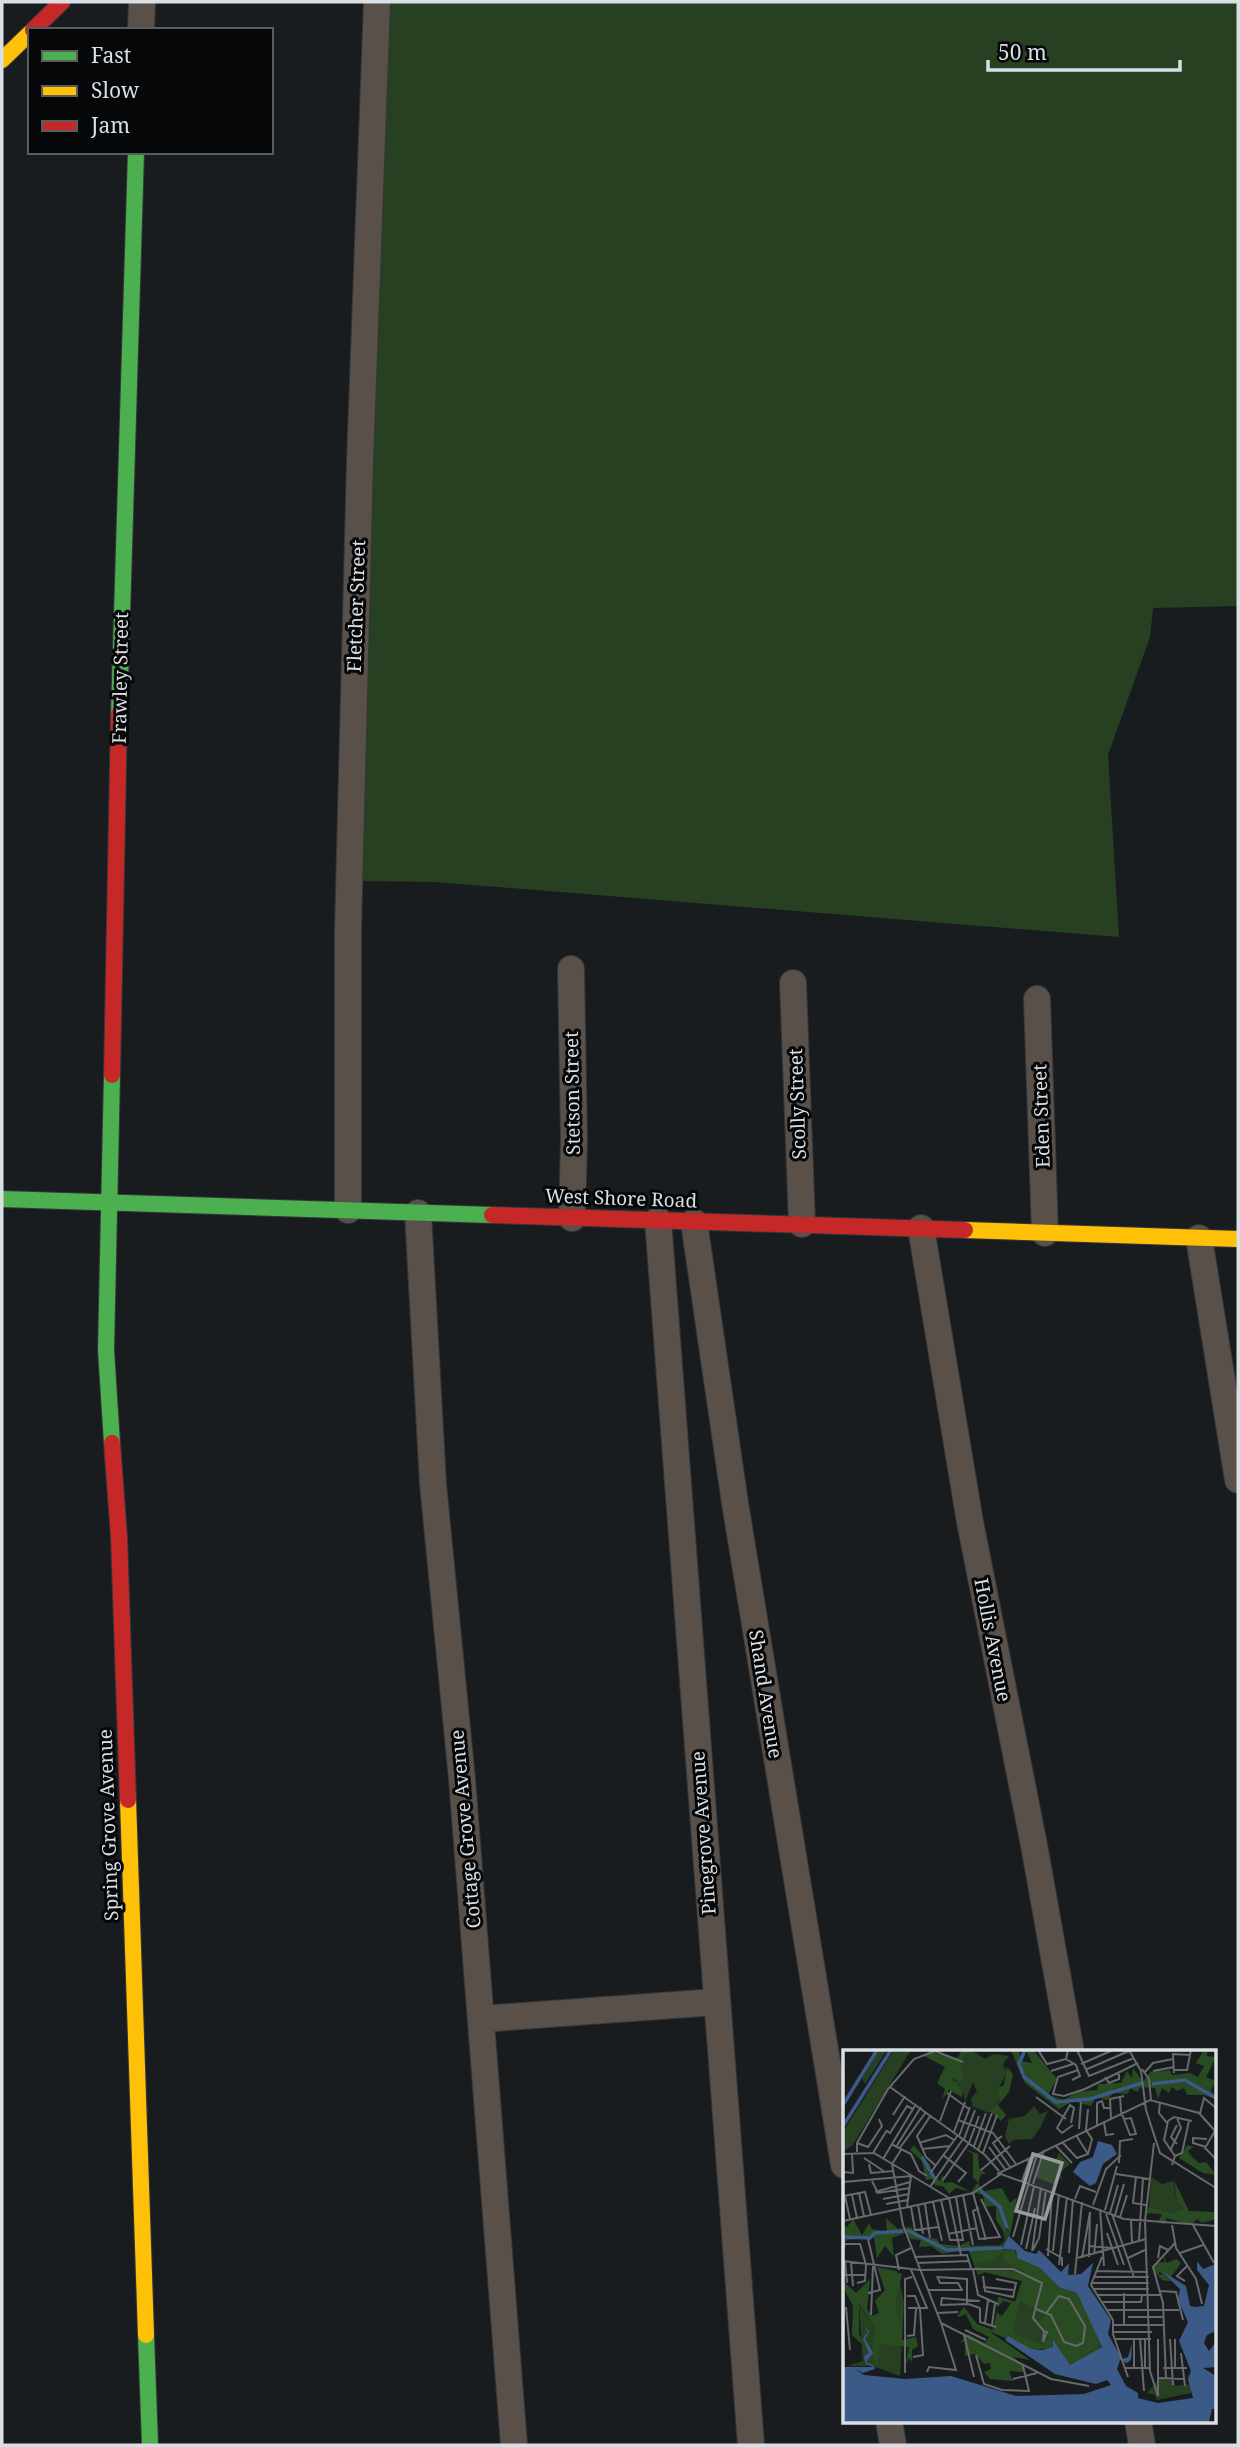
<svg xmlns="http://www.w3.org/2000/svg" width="1240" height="2447" font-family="'Noto Serif',serif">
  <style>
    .green { fill: #274021 }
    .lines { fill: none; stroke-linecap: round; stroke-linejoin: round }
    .street-casing { stroke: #35373a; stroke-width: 28 }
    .fast-casing { stroke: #35373a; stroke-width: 18 }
    .slow-casing { stroke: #35373a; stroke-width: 18 }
    .jam-casing { stroke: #35373a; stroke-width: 18 }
    .street { stroke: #585049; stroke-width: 26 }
    .fast { stroke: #4caf50; stroke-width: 16 }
    .slow { stroke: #ffc107; stroke-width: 16 }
    .jam { stroke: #c62828; stroke-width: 16 }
    .labels { text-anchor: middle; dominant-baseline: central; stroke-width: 6; stroke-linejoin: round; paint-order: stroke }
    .street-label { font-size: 19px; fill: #dadfe3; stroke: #050709 }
    .inset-river { fill: none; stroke: #3b5a87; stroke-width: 3.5 }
    .inset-road { fill: none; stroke: #666a6d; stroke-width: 2 }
    .view { fill: #969b9e; fill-opacity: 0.15; stroke: #969b9e; stroke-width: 3.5 }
    .inset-edge { fill: none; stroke: #dadfe3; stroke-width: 3.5 }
  </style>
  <rect width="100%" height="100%" fill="#191c1f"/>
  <path class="green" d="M 379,2 L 1238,2 L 1238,606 L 1153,608 L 1150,637 L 1108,755 L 1119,937 L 435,882 L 354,881 Z"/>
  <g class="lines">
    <defs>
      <path id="street" d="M 141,30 L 142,2
        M 571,969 L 574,1140 L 572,1218
        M 793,983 L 802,1224
        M 1037,999 L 1045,1233
        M 348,1210 L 348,930 L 360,461 L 377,2
        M 418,1213 L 433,1484 L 462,1779 L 514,2445
        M 658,1220 L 751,2445
        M 694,1222 L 735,1503 L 844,2165
        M 921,1228 L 970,1522 L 1034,1845 L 1071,2052
        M 1199,1238 L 1238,1480
        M 481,2019 L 716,2002
        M 889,2421 L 893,2445
        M 1138,2421 L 1142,2445"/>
      <path id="fast" d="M 119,714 L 136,152
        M 112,1075 L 106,1350 L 112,1443
        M 2,1199 L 492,1215
        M 146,2335 L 150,2445"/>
      <path id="slow" d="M 2,60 L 30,33
        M 965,1230 L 1238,1239
        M 128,1800 L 146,2335"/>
      <path id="jam" d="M 33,30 L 62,2
        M 112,1075 L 119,714
        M 492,1215 L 965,1230
        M 112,1443 L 119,1537 L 128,1800"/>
    </defs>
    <use href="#street" class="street-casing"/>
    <use href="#fast" class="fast-casing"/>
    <use href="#slow" class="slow-casing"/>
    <use href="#jam" class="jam-casing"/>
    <use href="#street" class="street"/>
    <use href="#fast" class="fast"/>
    <use href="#slow" class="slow"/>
    <use href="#jam" class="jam"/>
  </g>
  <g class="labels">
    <g class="street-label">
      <text transform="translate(356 606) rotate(-88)">Fletcher Street</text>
      <text transform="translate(120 678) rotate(-89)">Frawley Street</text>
      <text transform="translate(572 1093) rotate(-91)">Stetson Street</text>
      <text transform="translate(797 1104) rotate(-92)">Scolly Street</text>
      <text transform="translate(1041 1116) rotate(-92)">Eden Street</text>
      <text transform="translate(621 1198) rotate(2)">West Shore Road</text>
      <text transform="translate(993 1640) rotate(79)">Hollis Avenue</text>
      <text transform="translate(766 1694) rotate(81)">Shand Avenue</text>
      <text transform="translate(108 1825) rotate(-92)">Spring Grove Avenue</text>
      <text transform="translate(465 1829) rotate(-95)">Cottage Grove Avenue</text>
      <text transform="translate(703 1833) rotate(-94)">Pinegrove Avenue</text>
    </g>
  </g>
  <g transform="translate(843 2050)">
    <rect width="373" height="373" fill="#191c1f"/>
    <path d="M 36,0 L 44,0 L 22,34 L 19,28 ZM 51,0 L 68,0 L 9,96 L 0,101 L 0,82 ZM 128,0 L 142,9 L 150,4 L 166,6 L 160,14 L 164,23 L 156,37 L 157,50 L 146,63 L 129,56 L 128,48 L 134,42 L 130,32 L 122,52 L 120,41 L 109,32 L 119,28 L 117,11 ZM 191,56 L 197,64 L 205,61 L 197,78 L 189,89 L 170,90 L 166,94 L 162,86 L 166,69 L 182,66 ZM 216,103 L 227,114 L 217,123 L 220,131 L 216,126 L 210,134 L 192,127 L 200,105 L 213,109 ZM 308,127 L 319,134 L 330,131 L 334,152 L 341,158 L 330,163 L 306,157 ZM 155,157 L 167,185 L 160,199 L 223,238 L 237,253 L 259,296 L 247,307 L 227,315 L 208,298 L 152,278 L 154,262 L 160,267 L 168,253 L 160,251 L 154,258 L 156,247 L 173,252 L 179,231 L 132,220 L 133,197 L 156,196 L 162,191 ZM 40,218 L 54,221 L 61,252 L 57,326 L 30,316 L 4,316 L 20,311 L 16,255 L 33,278 L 42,244 ZM 316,329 L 330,330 L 332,336 L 348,334 L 348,343 L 314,350 L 312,345 L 304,343 Z" fill="#274021"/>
    <path d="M 128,0 L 117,11 L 121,32 L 109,29 L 120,41 L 119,47 L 106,40 L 99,50 L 102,39 L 94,33 L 102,17 L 81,6 L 87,2 L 115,8 L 118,1 ZM 168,0 L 176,0 L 178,11 L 189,13 L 183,0 L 191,1 L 214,29 L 205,45 L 221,50 L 234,42 L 254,40 L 255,34 L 278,33 L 284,21 L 289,28 L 290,18 L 300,32 L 307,22 L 327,20 L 329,25 L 347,23 L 355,27 L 361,16 L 353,13 L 361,0 L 364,0 L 364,6 L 373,7 L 363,27 L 373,31 L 368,40 L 373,50 L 362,45 L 344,45 L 341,38 L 334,41 L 329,37 L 326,43 L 319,38 L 315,49 L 312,38 L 298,37 L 294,42 L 287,38 L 285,44 L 270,43 L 264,50 L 253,47 L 248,56 L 230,51 L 216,59 L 182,33 ZM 164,17 L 170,24 L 166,42 L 155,55 L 163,65 L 158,71 L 147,61 L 157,51 L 155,38 L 161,35 ZM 71,95 L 87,115 L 85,122 L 97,131 L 100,124 L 101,133 L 109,132 L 128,142 L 135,132 L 130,128 L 130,104 L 122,99 L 135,104 L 136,118 L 143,124 L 138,124 L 135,134 L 141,141 L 159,138 L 167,153 L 174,147 L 167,185 L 157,157 L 163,185 L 153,170 L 153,156 L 142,157 L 140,145 L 113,138 L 106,144 L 101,137 L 89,134 L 90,129 L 83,130 L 79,111 L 67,100 ZM 344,95 L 351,97 L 345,101 L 348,106 L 356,113 L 363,112 L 373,125 L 360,123 L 336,108 ZM 331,130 L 346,161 L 373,162 L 373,169 L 359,173 L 354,169 L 348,175 L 323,168 L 322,174 L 315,173 L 319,164 L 303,163 L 306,157 L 330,163 L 341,158 L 334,152 ZM 43,168 L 55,179 L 68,177 L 78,187 L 94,189 L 97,194 L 116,196 L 126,191 L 127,196 L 158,195 L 133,200 L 172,200 L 174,208 L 197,218 L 216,237 L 234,243 L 251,275 L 256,297 L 227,315 L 211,292 L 208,298 L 189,300 L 146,281 L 187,310 L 170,307 L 180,315 L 180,322 L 166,321 L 170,331 L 147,329 L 141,322 L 148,319 L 147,313 L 141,314 L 132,304 L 122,306 L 122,291 L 117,293 L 125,284 L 142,293 L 146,287 L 130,279 L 123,264 L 116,267 L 114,266 L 121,257 L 134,274 L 150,280 L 154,262 L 157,269 L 168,253 L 160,251 L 154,258 L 155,247 L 172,252 L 179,231 L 142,222 L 135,225 L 125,199 L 99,204 L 88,196 L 76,197 L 78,190 L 68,189 L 62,183 L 49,188 L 51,207 L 42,196 L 34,208 L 31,187 L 4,190 L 0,196 L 0,175 L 4,177 L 10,169 L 19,185 L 26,173 L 29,179 L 44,182 ZM 159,203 L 161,211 L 183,223 L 133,217 L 134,212 L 147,211 ZM 177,250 L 202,265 L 197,273 L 207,285 L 201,295 L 170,283 ZM 320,204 L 324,213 L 333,209 L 338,213 L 328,227 L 316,222 L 316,225 L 320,224 L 328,231 L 326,231 L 319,230 L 311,221 L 312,213 L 322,212 ZM 34,217 L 59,224 L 52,256 L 57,271 L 59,238 L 59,290 L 73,287 L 75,296 L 69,300 L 69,312 L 66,308 L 63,314 L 66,297 L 37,294 L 34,319 L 29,299 L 33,278 L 16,254 L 16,283 L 21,295 L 18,312 L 20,295 L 9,285 L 10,256 L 0,237 L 0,231 L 13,243 L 27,229 L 24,259 L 29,266 L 36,263 L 32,251 L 42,240 Z" fill="#294b21" fill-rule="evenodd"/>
    <path d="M 255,91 L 269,95 L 274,104 L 260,114 L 253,133 L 247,136 L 230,122 L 237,112 L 250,107 ZM 166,186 L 182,201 L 193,204 L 196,200 L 218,222 L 226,213 L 225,225 L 238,224 L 250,213 L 245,236 L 268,270 L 265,284 L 279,309 L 285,307 L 289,293 L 288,310 L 284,313 L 277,310 L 274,319 L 283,336 L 295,343 L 295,348 L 315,353 L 350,348 L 345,329 L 348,321 L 336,291 L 345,272 L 335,250 L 337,239 L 317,220 L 343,236 L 347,256 L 352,257 L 361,256 L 366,235 L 354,220 L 354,211 L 360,219 L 373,214 L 373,281 L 364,285 L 361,293 L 366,301 L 373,292 L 373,317 L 360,318 L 373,326 L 373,359 L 369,359 L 366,372 L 0,372 L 0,317 L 30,317 L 23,314 L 22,311 L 21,306 L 26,303 L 20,289 L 22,285 L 25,283 L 22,276 L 26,282 L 22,289 L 30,303 L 23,312 L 31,316 L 32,319 L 20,323 L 12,319 L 21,325 L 62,329 L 108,326 L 173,346 L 241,344 L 268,335 L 264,330 L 253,334 L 212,324 L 162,290 L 165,286 L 188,299 L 199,300 L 210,297 L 210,290 L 227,315 L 259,297 L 234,243 L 216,237 L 197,218 L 174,208 L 173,200 L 159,199 Z" fill="#3b5a87"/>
    <path class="inset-river" d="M 182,0 L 176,14 L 181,27 L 213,52 L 247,49 L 299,33M 309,34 L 342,30 L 373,48M 0,55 L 34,0M 0,76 L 48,0M 79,107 L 92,129M 137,140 L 157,157 L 164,178M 64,180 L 104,200 L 159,198M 1,187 L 27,188 L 32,183 L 60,181"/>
    <path class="inset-road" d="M 195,0 L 204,14 L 223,9M 225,0 L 223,9 L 233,15 L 237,26 L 229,30M 234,0 L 246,26 L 291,8M 286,0 L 298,21 L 303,60 L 317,103 L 373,138M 238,14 L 270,0M 299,19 L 306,29 L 308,50M 235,20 L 215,27 L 210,44 L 221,46 L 242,39 L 295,13M 242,20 L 286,1M 331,20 L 344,20 L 348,0M 208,21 L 230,14M 310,21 L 331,17M 302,22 L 310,13 L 330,9M 331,23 L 330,4 L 347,5M 262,27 L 266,33 L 276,29 L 276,22M 47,37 L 142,105 L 156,121M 104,43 L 126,59M 277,46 L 278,61 L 287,85 L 293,84 L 288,68 L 281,69M 193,47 L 223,69M 317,52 L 316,63 L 324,73M 357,63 L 361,48 L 373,58M 50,65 L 62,46M 88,65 L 74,86 L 83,107 L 93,116M 268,68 L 267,49 L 281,46M 115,70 L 150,83 L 173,114M 97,71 L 108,41M 261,72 L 263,85 L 271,84M 228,73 L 231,58 L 227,55 L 214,78 L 219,83 L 230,75M 254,75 L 254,53 L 259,51 L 261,58 L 267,58M 236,79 L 238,52M 44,81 L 47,83 L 64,56 L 70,59M 372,81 L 362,98 L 373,109M 111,82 L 122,52M 233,85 L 245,104M 116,86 L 127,57M 159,86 L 150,93 L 167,117M 121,89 L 132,60M 219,92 L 234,108 L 245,104 L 249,89 L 243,80 L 245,59M 14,93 L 25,97 L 39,76 L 36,69M 76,93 L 103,85 L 111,90M 126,93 L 136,66M 48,94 L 68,104 L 76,121 L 84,126M 334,94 L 328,87 L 334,75M 212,95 L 229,113M 131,96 L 143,63M 53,97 L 78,57M 146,97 L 162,119M 363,97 L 350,93 L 350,88 L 364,89M 56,99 L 83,62M 79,99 L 107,96M 58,100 L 49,114 L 60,175 L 98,273 L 208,329 L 246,336M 135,100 L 149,63M 327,101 L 338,78 L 334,68M 14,102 L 14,93 L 45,39 L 71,9 L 92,1 L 120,12M 30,103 L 44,80M 140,103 L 154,65M 0,104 L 31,103 L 106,148M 100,105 L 123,123 L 115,132M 332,106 L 321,90 L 325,71 L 331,67 L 349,71M 21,108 L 42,122M 40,109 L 73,54M 276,113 L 277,91 L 290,89M 26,114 L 28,123 L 50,121M 329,115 L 332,106 L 339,103 L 346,71M 138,120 L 167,96M 0,122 L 10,123 L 9,103M 88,122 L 115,85M 154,124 L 307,50 L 356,63 L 373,82M 273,124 L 306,129M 293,127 L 290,153 L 303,155M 100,130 L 126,93M 29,131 L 35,143 L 67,138M 179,131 L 187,108M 0,132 L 68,126 L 64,157M 190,134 L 201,100M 87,137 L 120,89M 32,142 L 67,132M 16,143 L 21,166M 130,143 L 143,190M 9,145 L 14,168M 120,145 L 130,195M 0,146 L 22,142 L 28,165M 2,146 L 7,169M 106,148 L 118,205M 40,149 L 66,144M 232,149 L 237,136 L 253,142M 98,150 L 107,190 L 120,190 L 113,147M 90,152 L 99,191M 43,154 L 65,150M 82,154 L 87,188M 75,155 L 80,184M 250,155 L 263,119 L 278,105M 68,157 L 72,180 L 96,177M 136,158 L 130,161 L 136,189 L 157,187 L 138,149M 257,159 L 261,216M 262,160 L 274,116M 267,163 L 275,135M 263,164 L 281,215M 269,164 L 291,227M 272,165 L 281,134M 277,167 L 284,145M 288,170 L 289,192M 0,171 L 130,143 L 158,124 L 281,169 L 373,176M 302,171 L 307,321 L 315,346 L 315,289M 302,171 L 311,93M 329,175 L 333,198 L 353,229 L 359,254M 350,175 L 371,213M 264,183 L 275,215M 105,184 L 134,178M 170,187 L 194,104M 296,190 L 300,128M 178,195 L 191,136M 246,196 L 269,198M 183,199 L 192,158M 203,199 L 219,208 L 219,216M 0,200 L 2,194 L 17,194 L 23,215M 190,200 L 196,188 L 203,140M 189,201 L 198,138M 210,201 L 216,144M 226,203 L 230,149M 337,203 L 360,195M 251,205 L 254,174M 205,206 L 209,142M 71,207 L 124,205 L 128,218M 246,207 L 247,162M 259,207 L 248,235 L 270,270 L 270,284 L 285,327M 234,208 L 303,189M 239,208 L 247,162M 285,208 L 304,199M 315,208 L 317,196 L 325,200M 0,211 L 77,220M 2,211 L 4,233M 8,212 L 10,236M 74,213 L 127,211M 216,215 L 224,147M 131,219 L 170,219 L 199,233 L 190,268 L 201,281 L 200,292 L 204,282 L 201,281M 56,220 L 53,205 L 68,198M 77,220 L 130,219 L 135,245 L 155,254M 254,221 L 305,222M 232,224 L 239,152M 0,225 L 23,225M 94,226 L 97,233 L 115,233 L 119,240M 140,226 L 142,241 L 170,247 L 173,233 L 153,229M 94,227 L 124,229 L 124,254M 250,227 L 306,227M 342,231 L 334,226 L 344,216M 14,233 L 22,231 L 23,215M 248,233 L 306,233M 140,237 L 170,240M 251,239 L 306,239M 85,240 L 120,240M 317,241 L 333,242 L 340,270M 25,243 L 37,240 L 25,189M 281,243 L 281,275M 255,245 L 318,245M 64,246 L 72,246 L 77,259 L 80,305 L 70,307M 260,252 L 298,252 L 299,245M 98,254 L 99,248 L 137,251M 97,255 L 125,254 L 137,258M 3,257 L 7,300M 65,258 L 84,258 L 68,220M 137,258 L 137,272 L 153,277M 193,259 L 208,265 L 221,292 L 233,296 L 240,293 L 242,276 L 226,249 L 216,246 L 204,262M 264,260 L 336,260M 94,263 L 115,262M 28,265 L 30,216M 285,267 L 321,267M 142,273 L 145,250M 149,275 L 152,253M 271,275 L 321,275M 122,280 L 143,290M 270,282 L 309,282M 121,285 L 131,327M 64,286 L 71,285 L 73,259M 273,289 L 308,289M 291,289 L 291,318M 297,289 L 301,341M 327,289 L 330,335M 332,289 L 332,318M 338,303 L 342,336M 133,305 L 141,334 L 159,340 L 186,341 L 180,316M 282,318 L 308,318M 302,318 L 302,289M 320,318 L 344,318M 84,322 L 86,317 L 113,320 L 98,273M 62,323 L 62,229 L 69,227M 316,328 L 341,329M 170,329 L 194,323M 323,329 L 320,253 L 310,217 L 332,193"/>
    <path class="view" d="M 190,104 L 219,113 L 202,169 L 173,161 Z"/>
    <rect width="373" height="373" class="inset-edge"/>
  </g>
  <rect width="1240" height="2447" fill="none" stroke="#dadfe3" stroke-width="7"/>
  <rect x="28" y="28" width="245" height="126" fill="#050709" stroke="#5a5d60" stroke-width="2"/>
  <rect x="42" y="51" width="35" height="10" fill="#4caf50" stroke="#5a5d60" stroke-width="2"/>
  <text x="91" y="63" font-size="21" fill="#dadfe3">Fast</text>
  <rect x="42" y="86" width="35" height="10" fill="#ffc107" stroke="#5a5d60" stroke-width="2"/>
  <text x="91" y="98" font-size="21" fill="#dadfe3">Slow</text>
  <rect x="42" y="121" width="35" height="10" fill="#c62828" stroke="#5a5d60" stroke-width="2"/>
  <text x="91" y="133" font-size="21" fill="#dadfe3">Jam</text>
  <path d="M988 60v10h192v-10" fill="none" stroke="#dadfe3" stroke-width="3.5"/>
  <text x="998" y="60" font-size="21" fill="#dadfe3" stroke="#050709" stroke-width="5" paint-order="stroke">50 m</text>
</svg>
